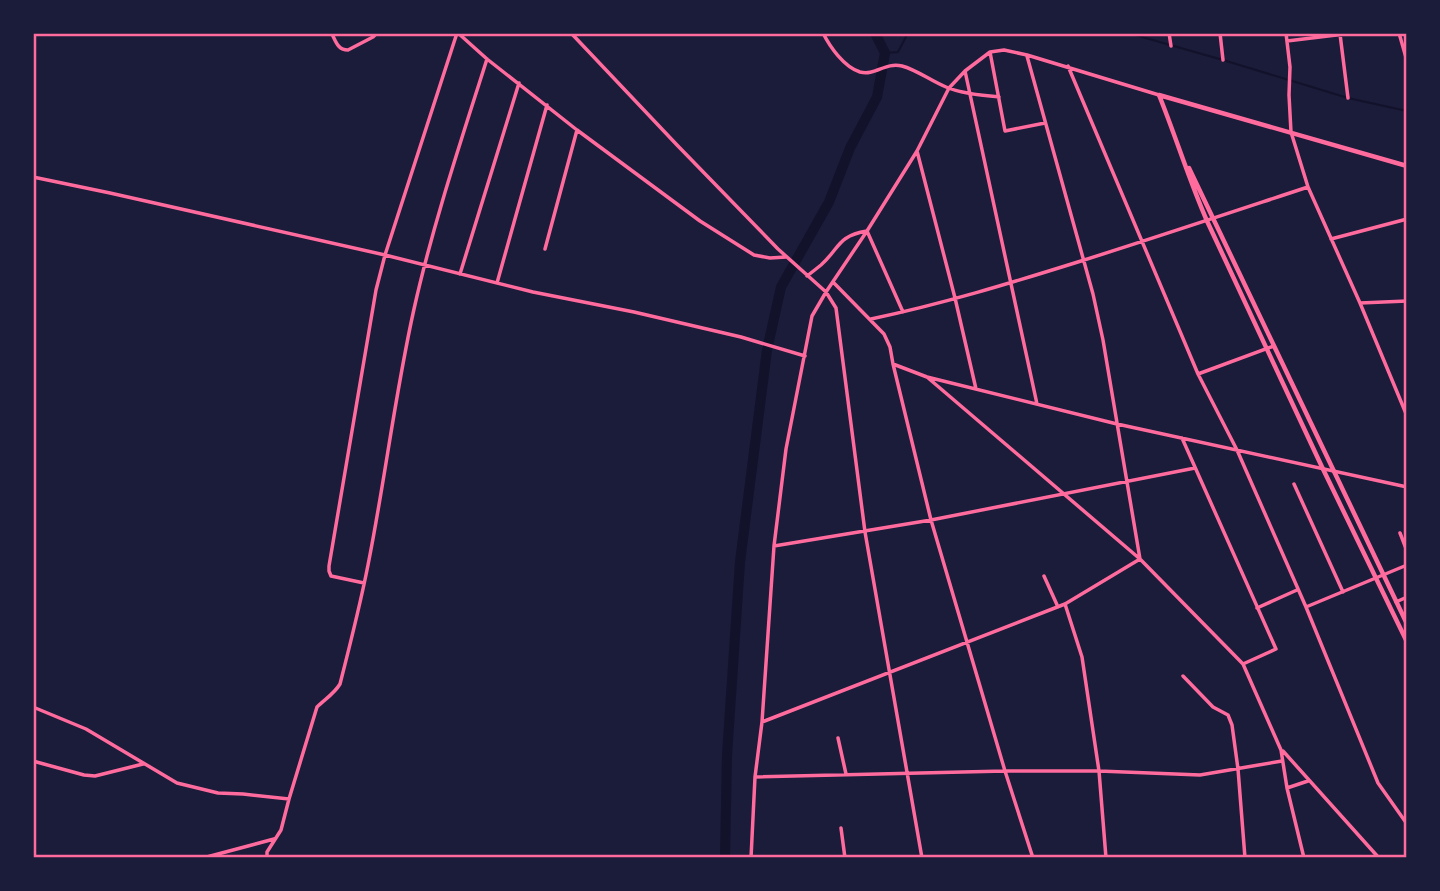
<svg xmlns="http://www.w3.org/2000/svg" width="1440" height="891" font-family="'PT Sans Narrow',sans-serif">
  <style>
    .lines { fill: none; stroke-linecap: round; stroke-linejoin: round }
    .stream { stroke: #12122b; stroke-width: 2 }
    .river { stroke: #12122b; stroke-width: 10 }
    .minor { stroke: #ff6b9d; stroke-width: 3.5 }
    .tertiary { stroke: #ff6b9d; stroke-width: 4.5 }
    .neatline { fill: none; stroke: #ff6b9d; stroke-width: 2.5 }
  </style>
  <rect width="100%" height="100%" fill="#1b1b3a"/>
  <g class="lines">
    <path class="stream" d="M 1128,33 L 1223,60 L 1348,98 L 1407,111
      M 885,53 L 898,52 L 908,33"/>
    <path class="river" d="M 725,858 L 727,755 L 740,562 L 767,350 L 781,287 L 829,202 L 850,148 L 877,97 L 885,53 L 875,33"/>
    <path class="minor" d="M 458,33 L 487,59 L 577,130 L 700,221 L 754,255 L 770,258 L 786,257
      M 571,33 L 677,145 L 778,249 L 826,292 L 836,308 L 865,532 L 922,858
      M 823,33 C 830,47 844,67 860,72 C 875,76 885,62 902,66 C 917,70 931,81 946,87 C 962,94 982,95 999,97
      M 1169,33 L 1171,46
      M 1220,33 L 1223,60
      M 1286,33 L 1290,67 L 1289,95 L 1291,132 L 1308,187 L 1360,303 L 1407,416
      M 1399,33 L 1407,61
      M 332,34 C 336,42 338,50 348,50 L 373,37 L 377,33
      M 1340,34 L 1348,98
      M 1287,41 L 1353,33
      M 990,52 L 1005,131 L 1045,123
      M 1068,66 L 1198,374 L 1237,450 L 1306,607 L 1378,783 L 1407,824
      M 965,71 L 1037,404
      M 917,151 L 955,298 L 976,389
      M 33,177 L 110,193 L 385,255 L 533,292 L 634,312 L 741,337 L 805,356
      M 1331,239 L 1407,219
      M 545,249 L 577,130
      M 460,274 L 519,83
      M 807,276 C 811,273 816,269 821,265 C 840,248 837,236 867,231 L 903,312
      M 833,282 L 884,334 L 890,347 L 893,364 L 931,520 L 1005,771 L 1033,858
      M 497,283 L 547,105
      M 1360,303 L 1407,301
      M 871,319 C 942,304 1011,283 1081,261 C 1157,237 1232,212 1308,187
      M 893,364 L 927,377 L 1117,424 L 1407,487
      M 1198,374 L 1274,346
      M 927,377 L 1140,559 L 1243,664 L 1281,750 L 1287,788 L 1304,858
      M 1182,438 L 1276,649 L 1243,664
      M 1294,484 L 1343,592
      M 1400,533 L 1407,551
      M 774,546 L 931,520 L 1195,468
      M 1044,576 L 1058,607
      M 364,583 L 331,576 L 329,571 L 329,566 L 376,290 L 385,255 L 457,33
      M 1396,602 L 1407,597
      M 1065,604 L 1082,657 L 1099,771 L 1106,858
      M 1306,607 L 1407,565
      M 1257,608 L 1297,590
      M 1183,676 L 1213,707 L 1228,715 L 1232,725 L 1238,769 L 1245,858
      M 33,707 L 86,729 L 177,783 L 218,793 L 243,794 L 289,799
      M 762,722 L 1065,604 L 1140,559 L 1103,340 L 1093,294 L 1027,56
      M 838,738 L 846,774
      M 1283,751 L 1379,858
      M 33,761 L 84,775 L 95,776 L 143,764
      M 755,777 L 1005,771 L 1099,771 L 1200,775 L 1282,761
      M 1287,788 L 1308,781
      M 841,828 L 845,858
      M 203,858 L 274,839
      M 267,858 L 267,852 L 281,830 L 289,799 L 317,707 C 325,699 334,694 340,684 C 350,645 360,606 368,565 C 385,480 395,394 414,309 C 433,224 461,141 487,59
      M 751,858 L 755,777 L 762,722 L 774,546 L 786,449 L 812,316 L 826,292 L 867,231 L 917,151 L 949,88 L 965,71 L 990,52 L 1004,50 L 1027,55 L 1159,95"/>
    <path class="tertiary" d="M 1159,95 C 1176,137 1189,180 1207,221 L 1322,467 L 1407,642
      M 1159,95 L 1407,166
      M 1189,168 L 1407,624"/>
  </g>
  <rect width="1440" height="891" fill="none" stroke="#1b1b3a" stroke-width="70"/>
  <rect x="35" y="35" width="1370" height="821" class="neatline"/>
</svg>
